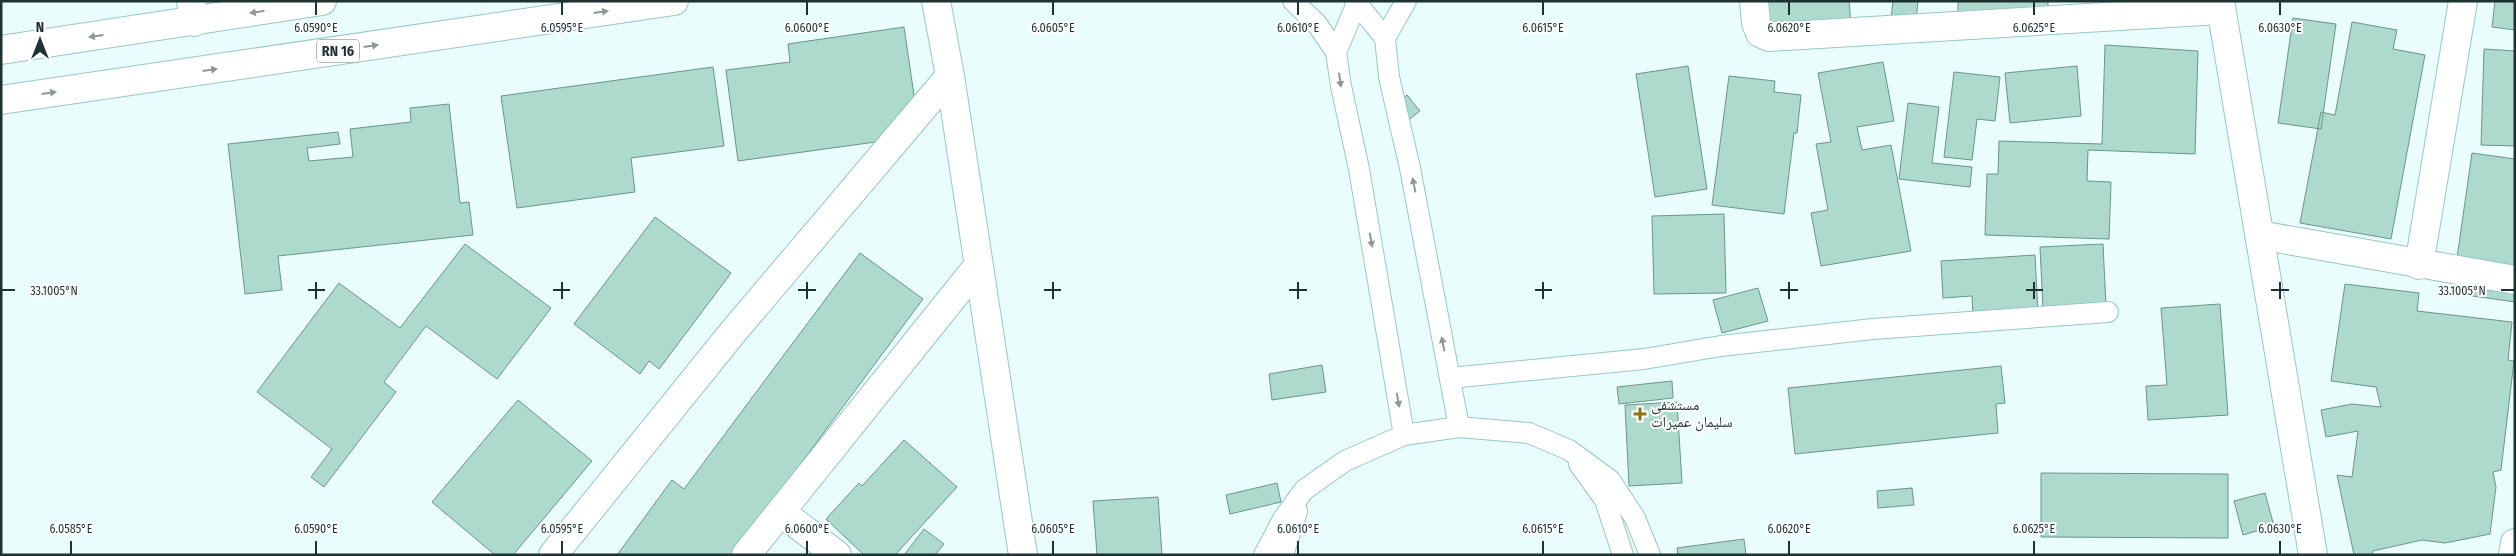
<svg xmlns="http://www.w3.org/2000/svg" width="2516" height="556" font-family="'Fira Sans Condensed','Noto Naskh Arabic',sans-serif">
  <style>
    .building { fill: #addacd; stroke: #6b958a }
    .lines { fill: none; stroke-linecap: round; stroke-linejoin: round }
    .lane-casing { stroke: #97c7c7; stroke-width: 22 }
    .street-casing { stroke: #97c7c7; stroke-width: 30 }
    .secondary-casing { stroke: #97c7c7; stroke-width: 30 }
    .primary-casing { stroke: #97c7c7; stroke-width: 30 }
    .lane { stroke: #fff; stroke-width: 20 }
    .street { stroke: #fff; stroke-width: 28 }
    .secondary { stroke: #fff; stroke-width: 28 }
    .primary { stroke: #fff; stroke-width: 28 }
    .oneway { fill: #8f9898 }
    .ticks { fill: none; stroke: #1f3232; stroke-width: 2 }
    .poi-dot { fill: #897619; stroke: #fff; stroke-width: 2 }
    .labels { text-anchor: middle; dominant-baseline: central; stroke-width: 4; stroke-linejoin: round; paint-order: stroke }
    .shield { fill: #fff; stroke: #627070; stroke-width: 1 }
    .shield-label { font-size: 14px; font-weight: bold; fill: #1f3232 }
    .poi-label { font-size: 15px; fill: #1f3232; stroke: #fff; text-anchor: start }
    .ticks-label { font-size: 12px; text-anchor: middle; fill: #1f3232; stroke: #fff; stroke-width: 4; stroke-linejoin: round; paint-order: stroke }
  </style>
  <rect width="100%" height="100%" fill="#eafdfd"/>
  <path class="building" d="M 1763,1 L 1849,1 L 1852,38 L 1767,45 Z
    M 1893,1 L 1918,1 L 1916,21 L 1891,18 Z
    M 1958,1 L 2048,1 L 2048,21 L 1958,21 Z
    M 2495,1 L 2515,1 L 2515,30 L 2492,27 Z
    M 2293,18 L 2336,24 L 2321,129 L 2278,123 Z
    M 2352,22 L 2397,30 L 2393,49 L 2425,55 L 2391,239 L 2300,223 L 2321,112 L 2335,115 Z
    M 904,27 L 919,129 L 890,140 L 738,161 L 726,70 L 790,62 L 788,44 Z
    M 2105,45 L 2198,51 L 2195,154 L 2088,150 L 2087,181 L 2111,182 L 2109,239 L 1985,235 L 1987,174 L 1998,174 L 1999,141 L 2102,144 Z
    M 2484,49 L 2515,51 L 2515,146 L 2481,145 Z
    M 1883,62 L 1894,121 L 1857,127 L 1862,150 L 1891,145 L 1911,251 L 1821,266 L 1811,213 L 1828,210 L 1816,144 L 1831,142 L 1818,73 Z
    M 1688,66 L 1707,189 L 1655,197 L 1636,74 Z
    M 2077,66 L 2081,116 L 2010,123 L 2005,73 Z
    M 713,67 L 724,146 L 631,158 L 635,192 L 517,208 L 501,96 Z
    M 1954,72 L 2000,77 L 1995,121 L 1977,119 L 1972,160 L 1944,157 Z
    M 1729,76 L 1775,81 L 1774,92 L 1801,95 L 1797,133 L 1794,133 L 1784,214 L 1712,205 Z
    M 1407,95 L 1420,111 L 1403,124 L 1390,108 Z
    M 1908,103 L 1939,107 L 1932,163 L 1972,167 L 1970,187 L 1899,179 Z
    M 449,104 L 460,203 L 469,202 L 473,235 L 278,256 L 282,290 L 245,294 L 228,144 L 338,132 L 340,144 L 307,148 L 309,161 L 353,157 L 350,129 L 411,122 L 410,108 Z
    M 2472,153 L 2515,159 L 2515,302 L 2452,293 Z
    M 1724,214 L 1726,293 L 1654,294 L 1652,216 Z
    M 655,217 L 731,273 L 659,369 L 649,361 L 640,374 L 574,324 Z
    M 465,244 L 551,308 L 497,379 L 426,326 L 384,382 L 396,392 L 324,487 L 311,477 L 332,449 L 257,392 L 339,283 L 400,328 Z
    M 2103,244 L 2106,306 L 2043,310 L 2040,247 Z
    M 860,253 L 923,299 L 733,555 L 617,555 L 672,480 L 684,489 Z
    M 2035,255 L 2038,314 L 1973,317 L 1972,296 L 1943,298 L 1941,261 Z
    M 2345,284 L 2419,293 L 2417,311 L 2512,322 L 2508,360 L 2514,361 L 2501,470 L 2493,472 L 2496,487 L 2490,534 L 2445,543 L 2422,540 L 2373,551 L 2372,555 L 2354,555 L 2337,475 L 2352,477 L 2358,431 L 2326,437 L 2321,410 L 2352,404 L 2381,407 L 2376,387 L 2331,381 Z
    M 1758,288 L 1768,321 L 1722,333 L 1713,300 Z
    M 2220,304 L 2228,415 L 2148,420 L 2146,386 L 2167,385 L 2161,308 Z
    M 1322,365 L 1326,392 L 1272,400 L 1269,374 Z
    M 2001,366 L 2005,403 L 1996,404 L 1998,433 L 1795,454 L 1788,388 Z
    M 1672,381 L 1673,398 L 1619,404 L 1617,387 Z
    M 518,400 L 592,461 L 513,555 L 495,555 L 432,502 Z
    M 1677,402 L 1682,483 L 1629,486 L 1625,405 Z
    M 904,440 L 957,487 L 895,555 L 864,555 L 826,519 L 859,483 L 862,486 Z
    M 2041,473 L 2228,474 L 2228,538 L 2041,537 Z
    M 1277,483 L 1281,502 L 1230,514 L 1226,495 Z
    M 1912,488 L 1914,505 L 1878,508 L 1877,491 Z
    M 2265,493 L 2274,526 L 2243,535 L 2234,501 Z
    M 1158,497 L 1162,555 L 1097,555 L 1093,501 Z
    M 924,529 L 944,544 L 935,555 L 904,555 Z
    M 1744,539 L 1746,555 L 1678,555 L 1677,548 Z"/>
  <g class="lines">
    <defs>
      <path id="lane" d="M 1293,1 L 1317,24 L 1336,52
        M 1355,1 L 1385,38 L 1389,77 L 1410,168 L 1459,427
        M 1358,1 L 1336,52 L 1341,86 L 1359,169 L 1404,435
        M 1385,38 L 1406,1
        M 1450,378 L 1644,359 L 1721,346 L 1873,329 L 2108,312
        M 1579,464 L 1605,500 L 1623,555
        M 1264,555 L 1283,519 L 1304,490 L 1345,461 L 1404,435 L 1459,427 L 1529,433 L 1569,450 L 1610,480 L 1635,518 L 1650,555
        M 1283,555 L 1297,511"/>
      <path id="street" d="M 191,1 L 194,22
        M 1754,1 L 1756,23 L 1760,33 L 1769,37 L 2221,10
        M 2259,235 L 2515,280
        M 2419,265 L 2463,1
        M 781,512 L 837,555
        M 553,555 L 733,332 L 950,76
        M 746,555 L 978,266
        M 2513,555 L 2515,543"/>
      <path id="secondary" d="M 936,1 L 950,76 L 1023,555
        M 2220,1 L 2313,555"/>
      <path id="primary" d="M 1,50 L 322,1
        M 1,100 L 674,1"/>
    </defs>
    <use href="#lane" class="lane-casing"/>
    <use href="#street" class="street-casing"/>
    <use href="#secondary" class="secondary-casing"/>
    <use href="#primary" class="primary-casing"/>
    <use href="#lane" class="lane"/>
    <use href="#street" class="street"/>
    <use href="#secondary" class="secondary"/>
    <use href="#primary" class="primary"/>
  </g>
  <defs><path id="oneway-solid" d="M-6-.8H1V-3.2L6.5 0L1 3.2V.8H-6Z" transform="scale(1.25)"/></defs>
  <g class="oneway">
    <use href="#oneway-solid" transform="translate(257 12) rotate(171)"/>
    <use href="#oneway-solid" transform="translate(601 12) rotate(-8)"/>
    <use href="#oneway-solid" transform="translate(96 36) rotate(172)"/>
    <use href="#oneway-solid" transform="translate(371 46) rotate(-8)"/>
    <use href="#oneway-solid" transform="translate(210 70) rotate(-8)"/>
    <use href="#oneway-solid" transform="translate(1340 80) rotate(82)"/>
    <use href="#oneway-solid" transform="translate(49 93) rotate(-8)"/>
    <use href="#oneway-solid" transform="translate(1414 185) rotate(-101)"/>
    <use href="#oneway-solid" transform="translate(1371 240) rotate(80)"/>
    <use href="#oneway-solid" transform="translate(1443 344) rotate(-101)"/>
    <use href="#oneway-solid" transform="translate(1398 400) rotate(80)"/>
  </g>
  <path class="ticks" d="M 316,2 L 316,15M 562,2 L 562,15M 807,2 L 807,15M 1053,2 L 1053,15M 1298,2 L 1298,15M 1543,2 L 1543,15M 1789,2 L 1789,15M 2034,2 L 2034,15M 2280,2 L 2280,15M 316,282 L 316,299M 562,282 L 562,299M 807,282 L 807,299M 1053,282 L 1053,299M 1298,282 L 1298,299M 1543,282 L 1543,299M 1789,282 L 1789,299M 2034,282 L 2034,299M 2280,282 L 2280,299M 2,290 L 15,290M 308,290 L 325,290M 553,290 L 570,290M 798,290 L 816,290M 1044,290 L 1061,290M 1289,290 L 1307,290M 1535,290 L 1552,290M 1780,290 L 1798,290M 2026,290 L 2043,290M 2271,290 L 2289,290M 2501,290 L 2514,290M 71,541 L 71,554M 316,541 L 316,554M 562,541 L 562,554M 807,541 L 807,554M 1053,541 L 1053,554M 1298,541 L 1298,554M 1543,541 L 1543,554M 1789,541 L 1789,554M 2034,541 L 2034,554M 2280,541 L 2280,554"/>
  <path class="poi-dot" d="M1637.5 406.5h5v5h5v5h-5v5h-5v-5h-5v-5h5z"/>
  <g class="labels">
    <rect class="shield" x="317" y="39.5" width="42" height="23" rx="4"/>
    <g class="shield-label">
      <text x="338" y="51">RN 16</text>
    </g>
    <g class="poi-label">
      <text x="1651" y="405">مستشفى<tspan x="1651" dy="17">سليمان عميرات</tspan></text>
    </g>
  </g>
  <g class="ticks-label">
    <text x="316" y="32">6.0590°E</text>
    <text x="562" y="32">6.0595°E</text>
    <text x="807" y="32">6.0600°E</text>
    <text x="1053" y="32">6.0605°E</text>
    <text x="1298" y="32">6.0610°E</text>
    <text x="1543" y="32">6.0615°E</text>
    <text x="1789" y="32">6.0620°E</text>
    <text x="2034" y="32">6.0625°E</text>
    <text x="2280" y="32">6.0630°E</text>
    <text x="54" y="295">33.1005°N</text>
    <text x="2462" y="295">33.1005°N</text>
    <text x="71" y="533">6.0585°E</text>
    <text x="316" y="533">6.0590°E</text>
    <text x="562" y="533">6.0595°E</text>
    <text x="807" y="533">6.0600°E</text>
    <text x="1053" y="533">6.0605°E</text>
    <text x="1298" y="533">6.0610°E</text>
    <text x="1543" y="533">6.0615°E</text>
    <text x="1789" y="533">6.0620°E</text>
    <text x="2034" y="533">6.0625°E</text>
    <text x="2280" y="533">6.0630°E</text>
  </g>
  <rect width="2516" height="556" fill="none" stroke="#1f3232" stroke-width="5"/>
  <g transform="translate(40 40)" stroke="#ffffff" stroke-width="4" paint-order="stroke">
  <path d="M0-4L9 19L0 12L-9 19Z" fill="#1f3232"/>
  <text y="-8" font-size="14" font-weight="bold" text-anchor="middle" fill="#1f3232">N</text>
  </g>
</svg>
